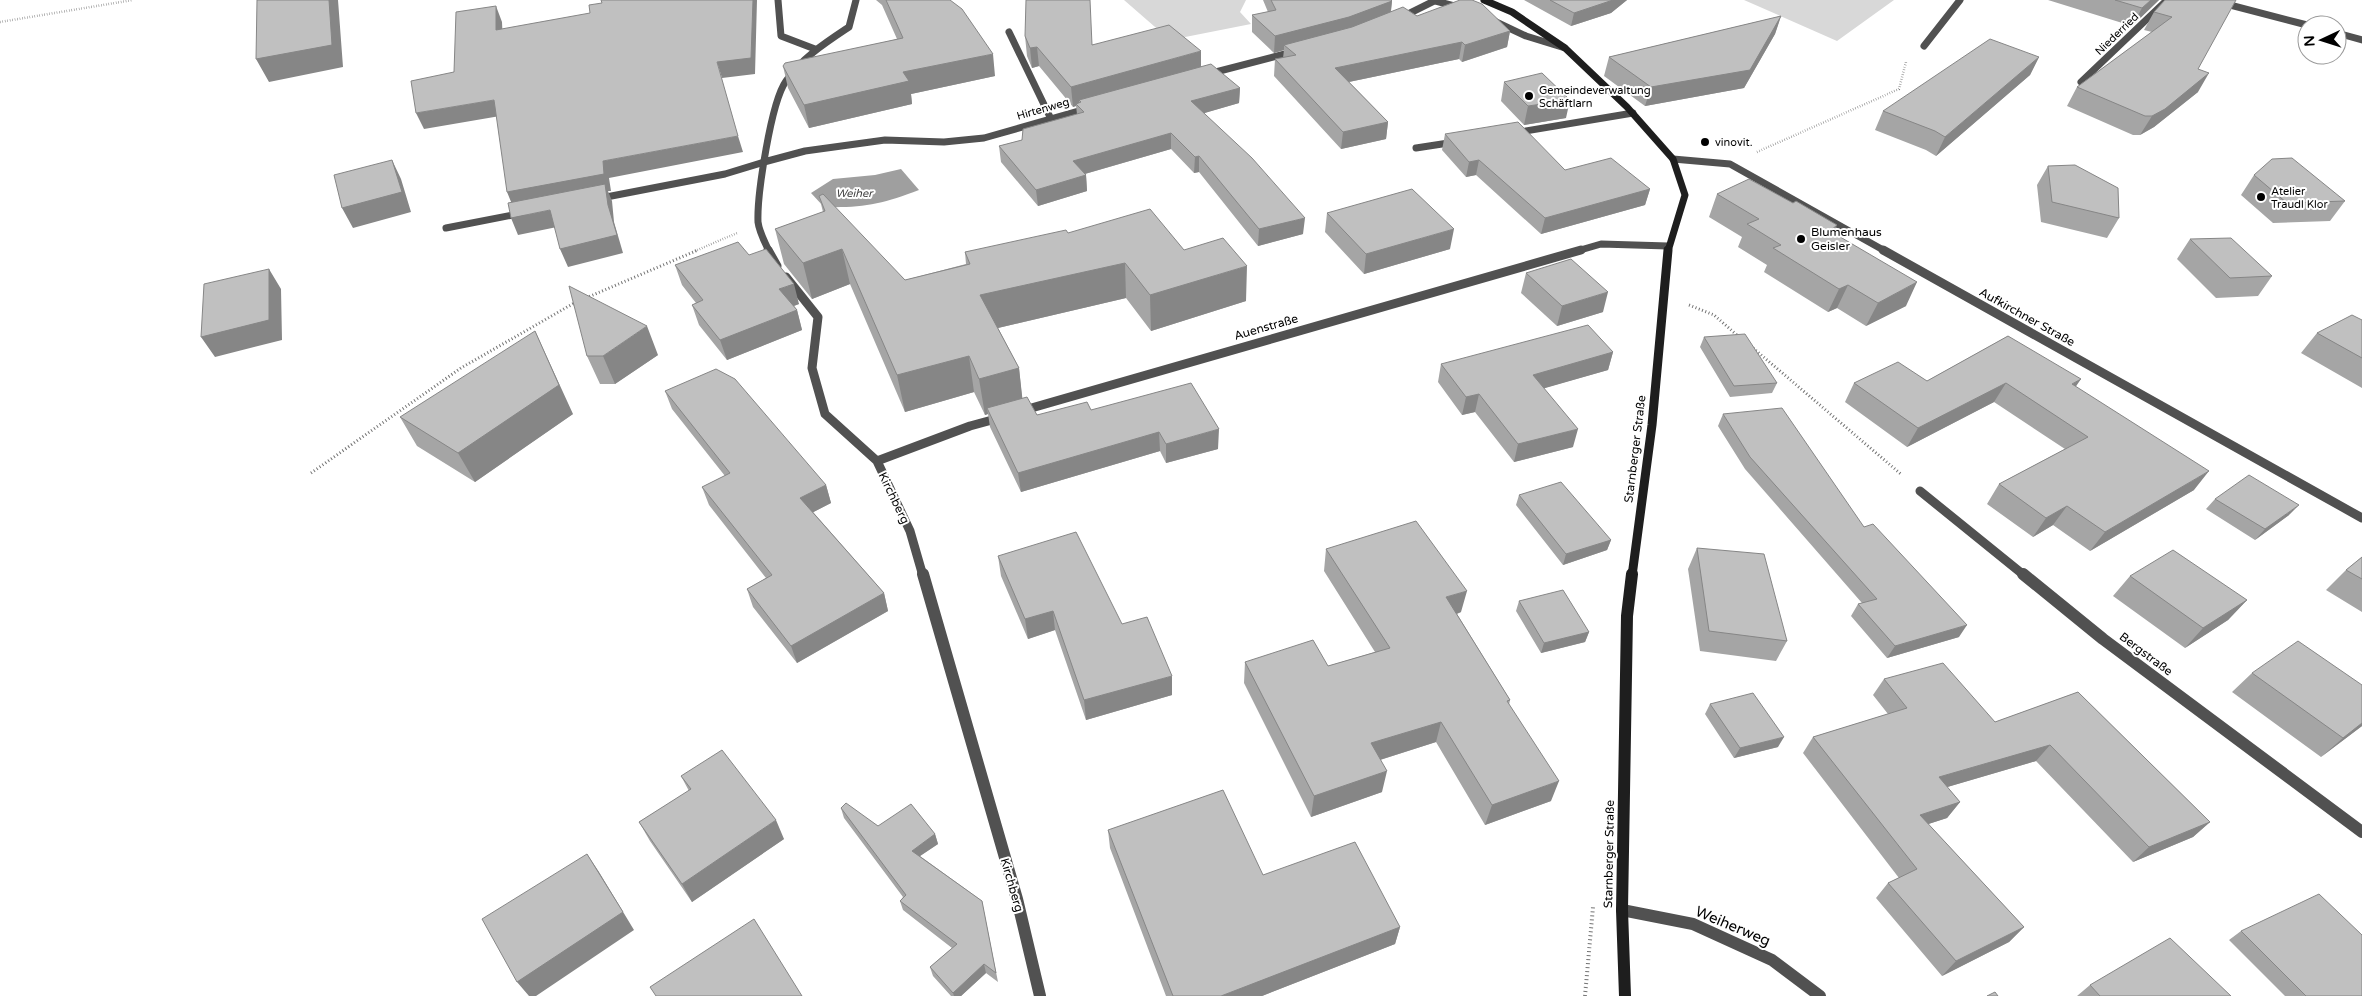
<svg xmlns="http://www.w3.org/2000/svg" width="2362" height="996" font-family="'Varela Round',sans-serif">
  <style>
    .green { fill: #d8d8d8 }
    .water { fill: #9f9f9f }
    .lines { fill: none; stroke-linecap: round; stroke-linejoin: round }
    .path-far2 { stroke: #737373; stroke-width: 2.5; stroke-dasharray: 0.5 2; stroke-linecap: butt }
    .path-far1 { stroke: #737373; stroke-width: 3; stroke-dasharray: 1 2.5; stroke-linecap: butt }
    .path { stroke: #737373; stroke-width: 4; stroke-dasharray: 1 3; stroke-linecap: butt }
    .lane { stroke: #515151; stroke-width: 7 }
    .street-far2 { stroke: #515151; stroke-width: 7 }
    .street-far1 { stroke: #515151; stroke-width: 9 }
    .street { stroke: #515151; stroke-width: 12 }
    .secondary-far2 { stroke: #1e1e1e; stroke-width: 7 }
    .secondary-far1 { stroke: #1e1e1e; stroke-width: 9 }
    .secondary { stroke: #1e1e1e; stroke-width: 12 }
    .wall { fill: #a5a5a5 }
    .shaded-wall { fill: #868686 }
    .building { fill: #c0c0c0; stroke: #868686 }
    .poi-dot { fill: #000; stroke: #fff; stroke-width: 2 }
    .labels { text-anchor: middle; dominant-baseline: central; stroke-width: 4; stroke-linejoin: round; paint-order: stroke }
    .far-street-label { font-size: 11px; fill: #000; stroke: #fff }
    .far-poi-label { font-size: 11px; fill: #000; stroke: #fff; text-anchor: start }
    .far-water-label { font-size: 11px; font-style: italic; fill: #404040; stroke: #fff }
    .poi-label { font-size: 12px; fill: #000; stroke: #fff; text-anchor: start }
    .street-label { font-size: 12px; fill: #000; stroke: #fff }
    .near-street-label { font-size: 15px; fill: #000; stroke: #fff }
  </style>
  <rect width="100%" height="100%" fill="#fff"/>
  <path class="green" d="M 1124,0 L 1246,0 L 1240,12 L 1251,24 L 1170,40 Z
    M 1744,0 L 1894,0 L 1837,41 Z"/>
  <path class="water" d="M 901,169 L 919,190 C 883,204 863,208 824,207 L 811,193 L 833,179 L 875,175 Z"/>
  <g class="lines">
    <path class="path-far2" d="M 0,22 L 133,0
      M 1757,152 L 1899,89 L 1906,62
      M 695,251 L 737,233"/>
    <path class="path-far1" d="M 586,298 L 698,250
      M 1689,305 L 1714,315 L 1738,336
      M 1753,348 L 1902,475
      M 311,473 L 461,368 L 576,302"/>
    <path class="path" d="M 1585,996 L 1593,907"/>
    <path class="lane" d="M 778,0 L 781,36 L 815,49
      M 1009,32 L 1051,119
      M 1924,46 L 1960,0
      M 2081,82 L 2167,0
      M 1514,133 L 1633,113
      M 1416,148 L 1455,142
      M 596,199 L 725,174 L 764,162
      M 446,228 L 523,213"/>
    <path class="street-far2" d="M 1432,0 L 1462,8
      M 2211,0 L 2307,25
      M 1400,18 L 1434,1
      M 1494,21 L 1526,36 L 1565,48
      M 2337,33 L 2362,40
      M 1208,74 L 1296,51
      M 1673,159 L 1730,164 L 1885,251
      M 764,162 L 805,151 L 885,140 L 944,142 L 984,138 L 1089,108
      M 769,251 C 765,243 759,231 758,222 C 757,195 771,102 786,81 C 803,57 825,43 849,27 L 856,0
      M 1577,251 L 1601,244 L 1668,246"/>
    <path class="street-far1" d="M 768,250 L 777,266
      M 1883,250 L 2362,518
      M 786,277 L 818,317 L 812,368 L 825,414 L 877,461 L 910,531 L 923,576
      M 1021,411 L 1581,250
      M 877,461 L 970,426 L 1003,417
      M 1920,491 L 2025,576"/>
    <path class="street" d="M 923,574 L 1017,899 L 1040,996
      M 2023,574 L 2103,639 L 2362,832
      M 1622,910 L 1693,924 L 1772,960 L 1820,996"/>
    <path class="secondary-far2" d="M 1484,0 L 1512,12 L 1565,48 L 1627,107 L 1673,159 L 1685,195 L 1668,251"/>
    <path class="secondary-far1" d="M 1632,576 L 1652,425 L 1668,250"/>
    <path class="secondary" d="M 1625,996 L 1622,910 L 1627,616 L 1632,574"/>
  </g>
  <path class="wall" d="M 876,0 L 950,0 L 995,76 L 911,94 L 912,104 L 809,128 L 788,88 L 783,66 L 897,39 L 882,5 Z
    M 1263,0 L 1391,0 L 1392,1 L 1391,12 L 1510,31 L 1507,47 L 1462,62 L 1459,59 L 1349,82 L 1388,122 L 1386,139 L 1341,149 L 1274,76 L 1275,59 L 1283,58 L 1284,50 L 1274,53 L 1252,32 L 1252,15 L 1268,12 Z
    M 1524,0 L 1627,0 L 1611,13 L 1571,26 Z
    M 2048,0 L 2159,0 L 2132,26 Z
    M 2165,0 L 2198,69 L 2198,92 L 2154,127 L 2140,135 L 2133,135 L 2067,106 L 2077,87 L 2152,32 L 2144,30 L 2154,12 Z
    M 1781,16 L 1775,34 L 1744,88 L 1645,106 L 1604,76 L 1609,57 Z
    M 1025,36 L 1093,45 L 1201,67 L 1240,88 L 1239,103 L 1204,113 L 1303,234 L 1258,246 L 1199,172 L 1194,173 L 1171,149 L 1085,174 L 1086,175 L 1087,191 L 1038,206 L 1001,162 L 999,146 L 1022,140 L 1077,114 L 1076,106 L 1073,107 L 1039,66 L 1032,68 L 1027,56 Z
    M 2039,57 L 2030,75 L 1936,156 L 1926,150 L 1875,130 L 1883,111 Z
    M 1504,82 L 1566,118 L 1524,125 L 1501,101 Z
    M 1445,134 L 1565,170 L 1650,189 L 1645,205 L 1541,234 L 1476,175 L 1466,177 L 1442,150 Z
    M 2048,166 L 2119,218 L 2107,238 L 2041,222 L 2037,185 Z
    M 2254,175 L 2345,201 L 2330,221 L 2273,223 L 2241,195 Z
    M 1717,194 L 1834,233 L 1906,306 L 1866,326 L 1837,308 L 1828,312 L 1764,272 L 1767,265 L 1738,247 L 1742,237 L 1709,217 Z
    M 819,196 L 905,280 L 966,264 L 965,252 L 1068,233 L 1184,250 L 1246,301 L 1151,331 L 1126,298 L 998,328 L 1019,368 L 1022,398 L 1037,415 L 1091,410 L 1218,449 L 1166,463 L 1160,451 L 1021,492 L 990,427 L 988,414 L 985,415 L 974,392 L 905,412 L 850,284 L 812,299 L 784,264 L 775,229 L 823,212 Z
    M 1327,213 L 1450,249 L 1364,274 L 1325,232 Z
    M 2190,239 L 2272,276 L 2258,296 L 2216,298 L 2177,259 Z
    M 749,255 L 799,304 L 794,306 L 797,310 L 802,330 L 727,360 L 699,325 L 692,305 L 696,303 L 682,285 L 675,265 Z
    M 1526,273 L 1603,312 L 1557,326 L 1521,293 Z
    M 2362,320 L 2362,388 L 2301,353 L 2317,333 Z
    M 2008,336 L 2076,387 L 2194,490 L 2090,551 L 2053,525 L 2033,537 L 1987,504 L 1999,484 L 2065,449 L 1994,402 L 1907,447 L 1845,402 L 1854,383 L 1927,381 Z
    M 1704,337 L 1777,383 L 1772,393 L 1730,397 L 1700,347 Z
    M 1613,352 L 1608,370 L 1544,388 L 1573,447 L 1514,462 L 1475,412 L 1462,415 L 1438,382 L 1441,364 Z
    M 658,355 L 615,384 L 600,384 L 587,356 Z
    M 665,391 L 826,485 L 831,503 L 813,512 L 884,593 L 888,611 L 797,663 L 753,607 L 747,589 L 766,578 L 709,505 L 702,487 L 725,476 L 672,409 Z
    M 573,414 L 475,482 L 417,446 L 400,417 Z
    M 1723,414 L 1864,527 L 1959,637 L 1887,658 L 1851,616 L 1858,604 L 1862,603 L 1745,469 L 1718,426 Z
    M 1519,495 L 1611,540 L 1607,550 L 1563,565 L 1516,505 Z
    M 2215,499 L 2289,515 L 2255,540 L 2206,509 Z
    M 1697,548 L 1787,641 L 1776,661 L 1700,651 L 1688,569 Z
    M 1326,549 L 1461,612 L 1457,614 L 1510,700 L 1509,705 L 1551,801 L 1485,825 L 1436,742 L 1380,760 L 1382,792 L 1311,817 L 1244,683 L 1245,662 L 1328,666 L 1375,652 L 1324,571 Z
    M 998,556 L 1122,624 L 1172,695 L 1086,720 L 1055,630 L 1028,639 L 1001,576 Z
    M 2362,557 L 2362,612 L 2326,590 L 2346,570 Z
    M 2130,576 L 2247,600 L 2228,620 L 2185,648 L 2113,596 Z
    M 1519,601 L 1589,632 L 1585,642 L 1541,653 L 1516,611 Z
    M 2252,673 L 2362,685 L 2362,726 L 2321,757 L 2232,692 Z
    M 1884,679 L 1995,722 L 2078,692 L 2210,822 L 2193,837 L 2133,862 L 2036,761 L 1947,787 L 1960,802 L 1947,818 L 1928,824 L 2024,927 L 2009,942 L 1942,976 L 1876,898 L 1888,883 L 1899,878 L 1803,753 L 1813,737 L 1888,714 L 1873,695 Z
    M 1710,704 L 1778,747 L 1734,758 L 1705,714 Z
    M 681,776 L 784,839 L 692,902 L 650,841 L 639,822 L 689,791 Z
    M 841,808 L 878,826 L 935,834 L 938,844 L 920,856 L 982,901 L 998,982 L 986,973 L 961,996 L 951,996 L 933,976 L 930,967 L 952,948 L 903,910 L 900,901 L 903,897 L 844,818 Z
    M 1108,830 L 1263,875 L 1400,927 L 1395,944 L 1262,996 L 1166,996 L 1110,848 Z
    M 2241,931 L 2362,996 L 2285,996 L 2229,940 Z
    M 2090,985 L 2231,996 L 2077,996 Z"/>
  <path class="shaded-wall" d="M 329,0 L 338,0 L 343,67 L 269,82 L 256,59 Z
    M 753,0 L 757,0 L 755,74 L 722,78 L 717,62 Z
    M 1613,0 L 1627,0 L 1611,13 L 1571,26 L 1574,13 Z
    M 2151,0 L 2159,0 L 2132,26 L 2142,8 Z
    M 1392,1 L 1390,17 L 1289,49 L 1284,45 L 1284,50 L 1274,53 L 1275,36 Z
    M 496,6 L 502,22 L 503,45 L 496,30 Z
    M 1781,16 L 1775,34 L 1744,88 L 1645,106 L 1651,87 Z
    M 1510,31 L 1507,47 L 1462,62 L 1465,45 Z
    M 1462,42 L 1459,59 L 1334,85 L 1335,68 Z
    M 1037,47 L 1039,66 L 1032,68 L 1030,48 Z
    M 1201,51 L 1201,71 L 1081,102 L 1079,100 L 1079,105 L 1076,104 L 1076,106 L 1073,107 L 1071,87 Z
    M 993,54 L 995,76 L 911,94 L 912,104 L 809,128 L 804,105 L 903,72 Z
    M 2039,57 L 2030,75 L 1936,156 L 1945,137 Z
    M 2209,73 L 2198,92 L 2154,127 L 2140,135 L 2152,116 Z
    M 1240,88 L 1239,103 L 1191,117 L 1191,101 Z
    M 494,100 L 500,116 L 424,129 L 416,113 Z
    M 1570,100 L 1566,118 L 1524,125 L 1528,106 Z
    M 1388,122 L 1386,139 L 1341,149 L 1343,132 Z
    M 1171,133 L 1171,149 L 1074,177 L 1073,161 Z
    M 738,136 L 743,152 L 609,178 L 611,191 L 608,191 L 612,201 L 614,222 L 623,253 L 568,267 L 560,249 L 608,205 L 514,209 L 507,192 L 603,161 Z
    M 1199,156 L 1199,172 L 1194,173 L 1195,157 Z
    M 392,160 L 401,179 L 411,212 L 353,228 L 342,208 Z
    M 1479,160 L 1476,175 L 1466,177 L 1469,162 Z
    M 1086,175 L 1087,191 L 1038,206 L 1036,190 Z
    M 1650,189 L 1645,205 L 1541,234 L 1545,218 Z
    M 550,210 L 557,227 L 518,235 L 511,218 Z
    M 1305,218 L 1303,234 L 1258,246 L 1259,229 Z
    M 1837,225 L 1827,248 L 1830,231 Z
    M 1454,229 L 1450,249 L 1364,274 L 1366,254 Z
    M 842,249 L 850,284 L 812,299 L 803,263 Z
    M 1125,263 L 1126,298 L 985,331 L 980,295 Z
    M 1247,266 L 1246,301 L 1151,331 L 1150,295 Z
    M 269,269 L 281,289 L 282,340 L 215,357 L 201,337 Z
    M 1917,282 L 1906,306 L 1866,326 L 1878,303 Z
    M 794,284 L 799,304 L 785,309 L 779,289 Z
    M 1848,285 L 1837,308 L 1828,312 L 1839,289 Z
    M 1608,292 L 1603,312 L 1557,326 L 1562,306 Z
    M 797,310 L 802,330 L 727,360 L 720,340 Z
    M 647,326 L 658,355 L 615,384 L 603,356 Z
    M 535,331 L 573,414 L 475,482 L 458,453 Z
    M 1613,352 L 1608,370 L 1528,393 L 1533,375 Z
    M 969,356 L 974,392 L 905,412 L 897,375 Z
    M 1019,368 L 1023,404 L 987,408 L 988,414 L 985,415 L 979,379 Z
    M 2081,379 L 2068,398 L 2072,384 Z
    M 2006,383 L 1994,402 L 1907,447 L 1918,428 Z
    M 1479,394 L 1475,412 L 1462,415 L 1466,397 Z
    M 1219,429 L 1218,449 L 1166,463 L 1166,444 Z
    M 1578,429 L 1573,447 L 1514,462 L 1518,444 Z
    M 1159,432 L 1160,451 L 1021,492 L 1018,473 Z
    M 2209,471 L 2194,490 L 2090,551 L 2105,532 Z
    M 826,485 L 831,503 L 806,516 L 800,498 Z
    M 2299,505 L 2289,515 L 2255,540 L 2265,529 Z
    M 2067,506 L 2053,525 L 2033,537 L 2046,518 Z
    M 1611,540 L 1607,550 L 1563,565 L 1566,554 Z
    M 1467,591 L 1461,612 L 1442,619 L 1446,597 Z
    M 884,593 L 888,611 L 797,663 L 791,646 Z
    M 2247,600 L 2228,620 L 2185,648 L 2203,628 Z
    M 1053,611 L 1055,630 L 1028,639 L 1025,619 Z
    M 1967,625 L 1959,637 L 1887,658 L 1895,646 Z
    M 1589,632 L 1585,642 L 1541,653 L 1544,643 Z
    M 1172,676 L 1172,695 L 1086,720 L 1084,700 Z
    M 1441,722 L 1436,742 L 1367,764 L 1371,743 Z
    M 2362,723 L 2362,726 L 2321,757 L 2343,738 Z
    M 1784,737 L 1778,747 L 1734,758 L 1740,748 Z
    M 2050,745 L 2036,761 L 1927,793 L 1939,777 Z
    M 1387,771 L 1382,792 L 1311,817 L 1314,796 Z
    M 1559,781 L 1551,801 L 1485,825 L 1492,805 Z
    M 1960,802 L 1947,818 L 1907,831 L 1920,815 Z
    M 776,820 L 784,839 L 692,902 L 682,884 Z
    M 2210,822 L 2193,837 L 2133,862 L 2149,847 Z
    M 935,834 L 938,844 L 914,860 L 912,851 Z
    M 587,854 L 599,872 L 634,930 L 536,996 L 529,996 L 517,982 Z
    M 1400,927 L 1395,944 L 1262,996 L 1221,996 Z
    M 2024,927 L 2009,942 L 1942,976 L 1956,961 Z
    M 984,964 L 986,973 L 961,996 L 954,996 L 953,993 Z"/>
  <path class="building" d="M 257,0 L 329,0 L 332,45 L 256,59 Z
    M 601,0 L 753,0 L 751,58 L 717,62 L 738,136 L 603,161 L 604,174 L 507,192 L 494,100 L 416,113 L 411,81 L 454,72 L 456,12 L 496,6 L 496,30 L 590,13 L 589,5 L 602,3 Z
    M 886,0 L 950,0 L 962,9 L 993,54 L 903,72 L 909,81 L 804,105 L 783,66 L 785,63 L 903,38 Z
    M 1026,0 L 1090,0 L 1092,45 L 1169,25 L 1201,51 L 1071,87 L 1037,47 L 1030,48 L 1025,36 Z
    M 1271,0 L 1391,0 L 1392,1 L 1349,17 L 1275,36 L 1252,15 L 1276,10 Z
    M 1460,0 L 1472,0 L 1482,4 L 1510,31 L 1465,45 L 1462,42 L 1335,68 L 1388,122 L 1343,132 L 1275,59 L 1296,55 L 1284,45 L 1352,27 L 1403,7 L 1417,16 Z
    M 1550,0 L 1613,0 L 1574,13 Z
    M 2115,0 L 2151,0 L 2142,8 Z
    M 2165,0 L 2236,0 L 2198,69 L 2209,73 L 2165,109 L 2152,116 L 2145,116 L 2077,87 L 2172,17 L 2154,12 Z
    M 1781,16 L 1750,70 L 1651,87 L 1609,57 Z
    M 1990,39 L 2039,57 L 1945,137 L 1935,131 L 1883,111 Z
    M 1211,64 L 1240,88 L 1191,101 L 1252,158 L 1305,218 L 1259,229 L 1199,156 L 1195,157 L 1171,133 L 1073,161 L 1086,175 L 1036,190 L 999,146 L 1022,140 L 1023,129 L 1084,112 L 1076,104 L 1081,102 L 1079,100 Z
    M 1542,73 L 1570,100 L 1528,106 L 1504,82 Z
    M 1518,122 L 1565,170 L 1611,158 L 1650,189 L 1545,218 L 1479,160 L 1469,162 L 1445,134 Z
    M 2292,158 L 2345,201 L 2287,203 L 2254,175 L 2272,159 Z
    M 392,160 L 402,192 L 342,208 L 334,175 Z
    M 2075,165 L 2118,188 L 2119,218 L 2052,202 L 2048,166 Z
    M 1749,179 L 1793,203 L 1796,201 L 1837,225 L 1830,231 L 1917,282 L 1878,303 L 1848,285 L 1839,289 L 1773,248 L 1781,245 L 1747,224 L 1759,219 L 1717,194 Z
    M 605,184 L 608,205 L 617,235 L 560,249 L 550,210 L 511,218 L 508,203 Z
    M 1412,189 L 1454,229 L 1366,254 L 1327,213 Z
    M 823,194 L 905,280 L 970,264 L 965,252 L 1066,230 L 1068,233 L 1150,209 L 1184,250 L 1223,238 L 1247,266 L 1150,295 L 1125,263 L 980,295 L 1019,368 L 979,379 L 969,356 L 897,375 L 842,249 L 803,263 L 775,229 L 825,211 L 819,196 Z
    M 2231,238 L 2272,276 L 2230,278 L 2190,239 Z
    M 738,242 L 749,255 L 766,249 L 794,284 L 779,289 L 797,310 L 720,340 L 692,305 L 703,300 L 675,265 Z
    M 1571,259 L 1608,292 L 1562,306 L 1526,273 Z
    M 269,269 L 269,320 L 201,337 L 204,284 Z
    M 569,286 L 647,326 L 603,356 L 587,356 Z
    M 2352,315 L 2362,320 L 2362,358 L 2317,333 Z
    M 1588,325 L 1613,352 L 1533,375 L 1578,429 L 1518,444 L 1479,394 L 1466,397 L 1441,364 Z
    M 535,331 L 559,385 L 458,453 L 400,417 Z
    M 1745,334 L 1777,383 L 1734,386 L 1704,337 Z
    M 2008,336 L 2081,379 L 2072,384 L 2209,471 L 2105,532 L 2067,506 L 2046,518 L 1999,484 L 2088,437 L 2006,383 L 1918,428 L 1854,383 L 1898,362 L 1927,381 Z
    M 716,369 L 735,379 L 826,485 L 800,498 L 884,593 L 791,646 L 747,589 L 772,575 L 702,487 L 730,473 L 665,391 Z
    M 1191,383 L 1219,429 L 1166,444 L 1159,432 L 1018,473 L 987,408 L 1027,397 L 1037,415 L 1087,402 L 1091,410 Z
    M 1782,408 L 1864,527 L 1873,524 L 1967,625 L 1895,646 L 1858,604 L 1877,599 L 1750,457 L 1723,414 Z
    M 2249,475 L 2299,505 L 2265,529 L 2215,499 Z
    M 1561,482 L 1611,540 L 1566,554 L 1519,495 Z
    M 1416,521 L 1467,591 L 1446,597 L 1510,700 L 1507,701 L 1559,781 L 1492,805 L 1441,722 L 1371,743 L 1387,771 L 1314,796 L 1245,662 L 1313,640 L 1328,666 L 1390,648 L 1326,549 Z
    M 1076,532 L 1122,624 L 1147,617 L 1172,676 L 1084,700 L 1053,611 L 1025,619 L 998,556 Z
    M 1697,548 L 1764,554 L 1787,641 L 1709,631 Z
    M 2173,550 L 2247,600 L 2203,628 L 2130,576 Z
    M 2362,557 L 2362,579 L 2346,570 Z
    M 1563,590 L 1589,632 L 1544,643 L 1519,601 Z
    M 2298,641 L 2362,685 L 2362,723 L 2343,738 L 2252,673 Z
    M 1943,663 L 1995,722 L 2078,692 L 2210,822 L 2149,847 L 2050,745 L 1939,777 L 1960,802 L 1920,815 L 2024,927 L 1956,961 L 1888,883 L 1917,869 L 1813,737 L 1907,708 L 1884,679 Z
    M 1753,693 L 1784,737 L 1740,748 L 1710,704 Z
    M 722,750 L 776,820 L 682,884 L 639,822 L 691,789 L 681,776 Z
    M 1223,790 L 1263,875 L 1355,842 L 1400,927 L 1221,996 L 1173,996 L 1108,830 Z
    M 846,803 L 878,826 L 911,804 L 935,834 L 912,851 L 982,901 L 996,973 L 984,964 L 953,993 L 930,967 L 957,944 L 900,901 L 906,895 L 841,808 Z
    M 587,854 L 623,912 L 517,982 L 482,919 Z
    M 2319,894 L 2362,935 L 2362,996 L 2306,996 L 2241,931 Z
    M 754,919 L 802,996 L 656,996 L 650,987 Z
    M 2170,938 L 2231,996 L 2100,996 L 2090,985 Z
    M 1995,992 L 1998,996 L 1987,996 Z"/>
  <g class="poi-dot">
    <circle cx="1529" cy="96" r="5"/>
    <circle cx="1705" cy="142" r="5"/>
    <circle cx="2261" cy="197" r="5"/>
    <circle cx="1801" cy="239" r="5"/>
  </g>
  <g class="labels">
    <g class="far-street-label">
      <text transform="translate(2117 34) rotate(-44)">Niederried</text>
      <text transform="translate(1043 109) rotate(-16)">Hirtenweg</text>
    </g>
    <g class="far-poi-label">
      <text x="1539" y="90">Gemeindeverwaltung<tspan x="1539" dy="13">Schäftlarn</tspan></text>
      <text x="1715" y="142">vinovit.</text>
      <text x="2271" y="191">Atelier<tspan x="2271" dy="13">Traudl Klor</tspan></text>
    </g>
    <g class="far-water-label">
      <text x="854" y="193">Weiher</text>
    </g>
    <g class="poi-label">
      <text x="1811" y="232">Blumenhaus<tspan x="1811" dy="14">Geisler</tspan></text>
    </g>
    <g class="street-label">
      <text transform="translate(2027 317) rotate(29)">Aufkirchner Straße</text>
      <text transform="translate(1266 327) rotate(-16)">Auenstraße</text>
      <text transform="translate(1635 449) rotate(-83)">Starnberger Straße</text>
      <text transform="translate(894 498) rotate(64)">Kirchberg</text>
      <text transform="translate(2146 654) rotate(37)">Bergstraße</text>
      <text transform="translate(1609 854) rotate(-89)">Starnberger Straße</text>
      <text transform="translate(1012 885) rotate(74)">Kirchberg</text>
    </g>
    <g class="near-street-label">
      <text transform="translate(1733 926) rotate(23)">Weiherweg</text>
    </g>
  </g>
  <g transform="translate(2322 40) rotate(266)"><circle r="24" fill="#ffffff" stroke="#999999"/>
  <path d="M0-4L9 19L0 12L-9 19Z" fill="#000000"/>
  <text y="-8" font-size="14" font-weight="bold" text-anchor="middle" fill="#000000">N</text>
  </g>
</svg>
